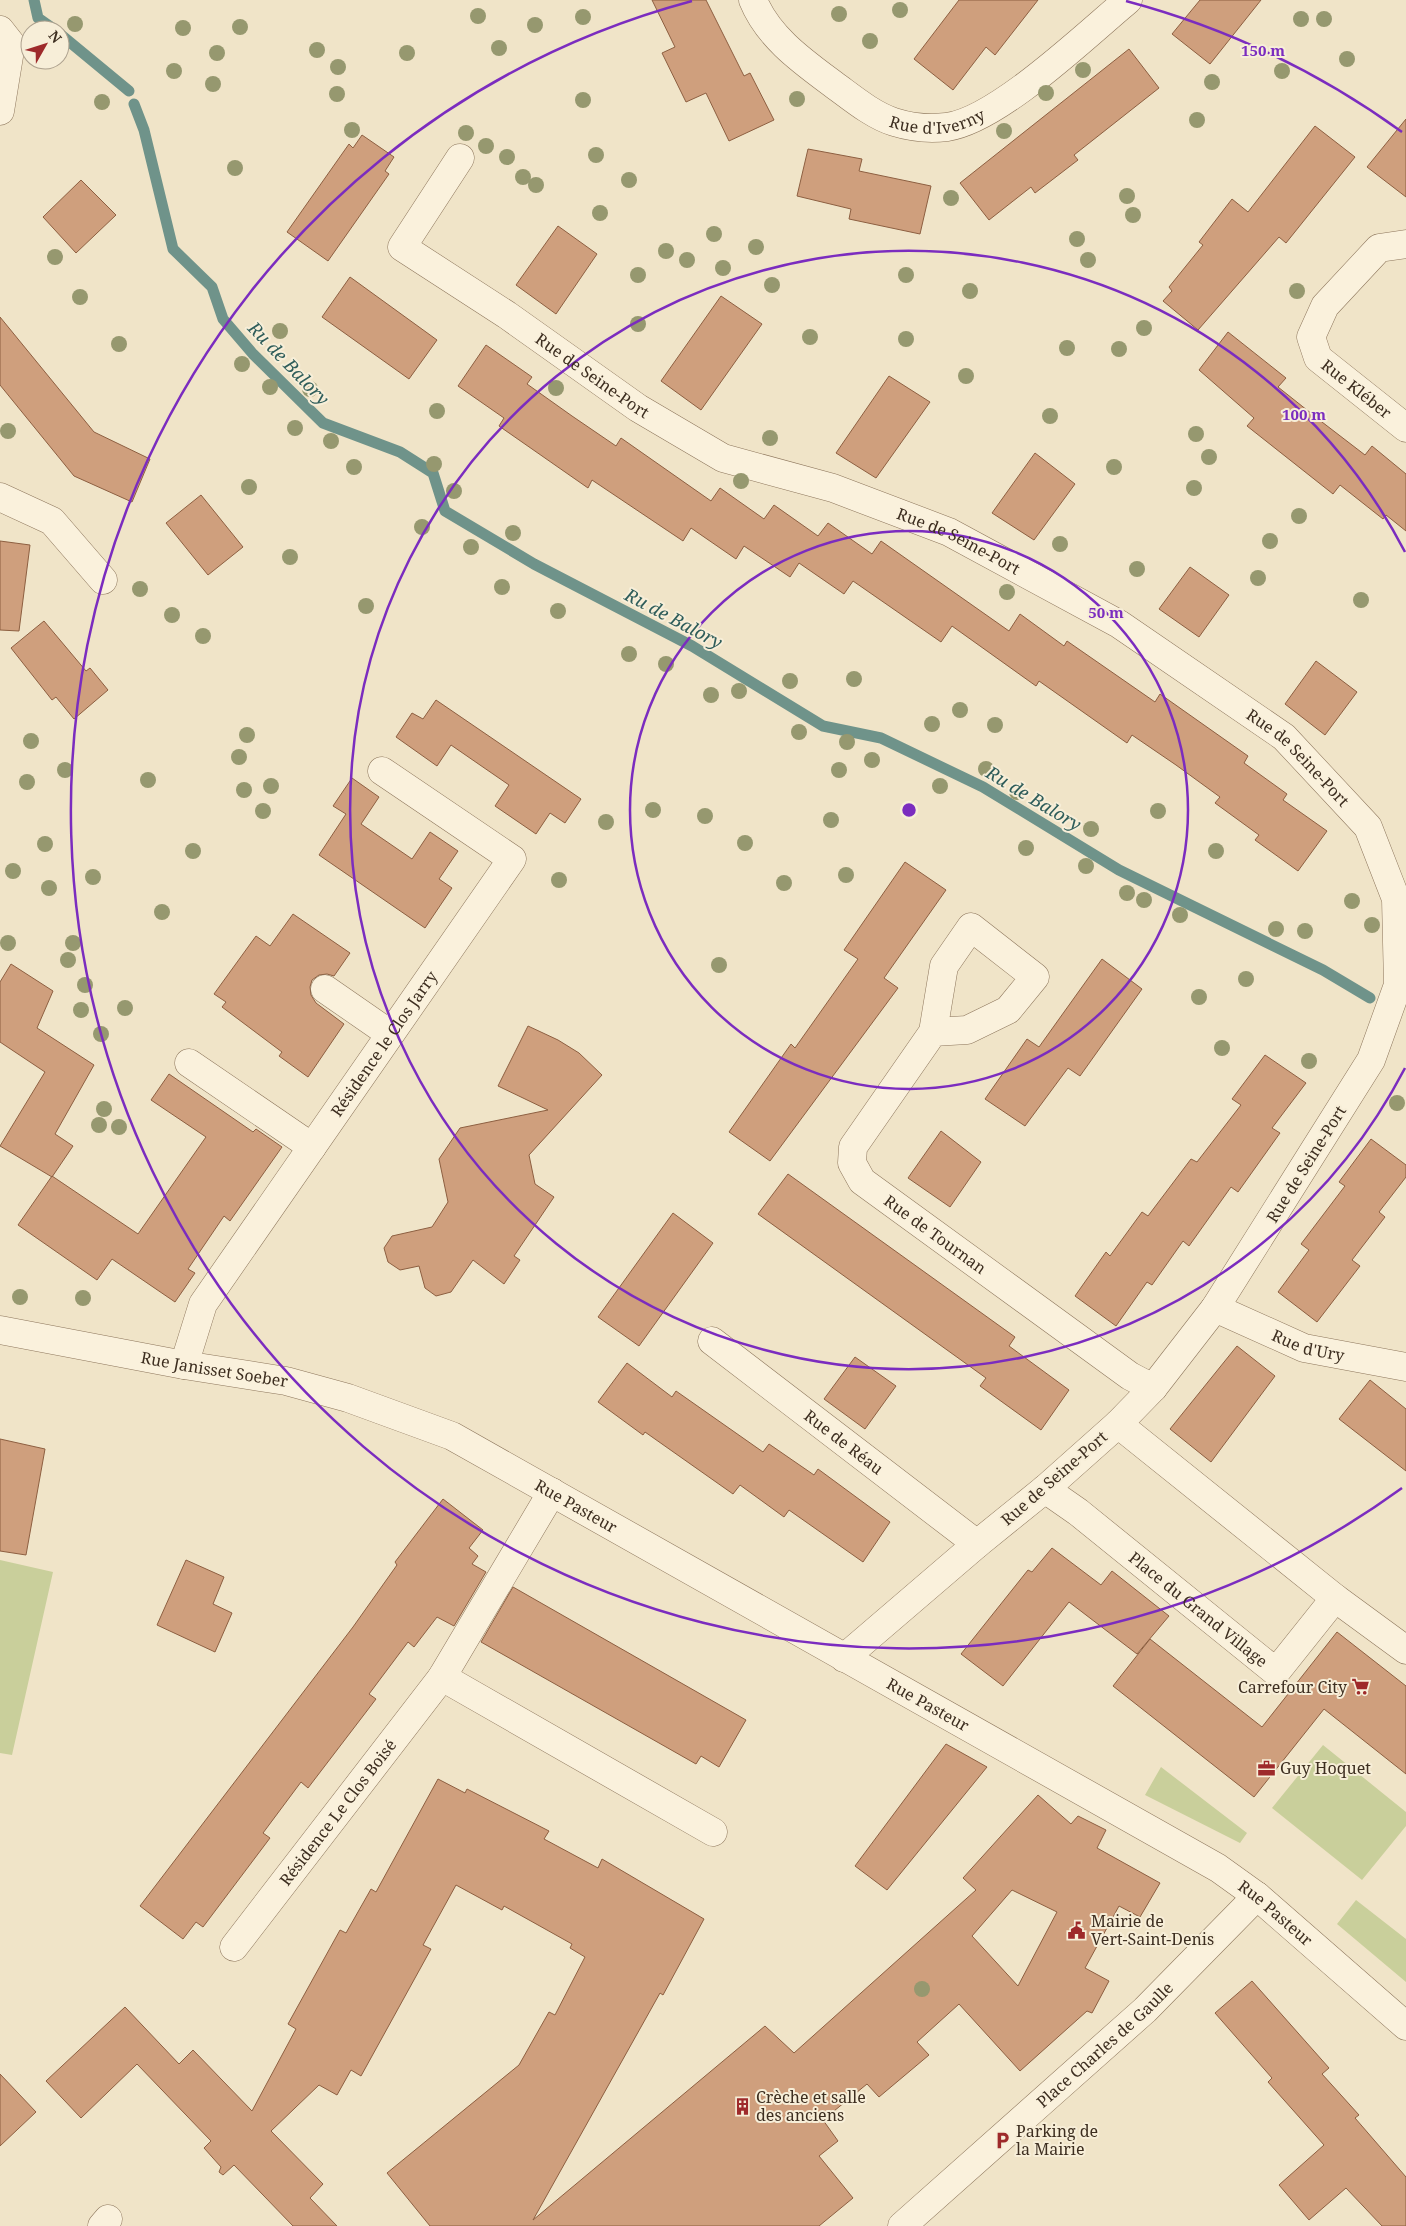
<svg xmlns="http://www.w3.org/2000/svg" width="1406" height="2226" font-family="'Noto Serif',serif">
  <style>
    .green { fill: #c9cf9b }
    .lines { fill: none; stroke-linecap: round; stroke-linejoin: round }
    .stream { stroke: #6f938a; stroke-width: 11 }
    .building { fill: #cf9f7d; stroke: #8d5f41; fill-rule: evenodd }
    .minor-casing { stroke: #8d765c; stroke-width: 29 }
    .minor { stroke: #faf1dc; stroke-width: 28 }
    .tree { fill: #96986f }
    .ring { fill: none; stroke: #7b2cbf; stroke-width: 2.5 }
    .labels { text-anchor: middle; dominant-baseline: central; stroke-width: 4; stroke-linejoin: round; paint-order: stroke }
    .street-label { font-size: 16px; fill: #3d2e20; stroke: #f7eed8 }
    .poi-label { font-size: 16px; fill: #3d2e20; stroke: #f7eed8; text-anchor: start }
    .water-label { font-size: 18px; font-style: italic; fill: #2f5d5a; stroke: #f7eed8 }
    .centre { fill: #7b2cbf; stroke: #f7eed8; stroke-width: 2.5 }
    .ring-label { font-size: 15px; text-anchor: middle; font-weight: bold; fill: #7b2cbf; stroke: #f7eed8; stroke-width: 4; stroke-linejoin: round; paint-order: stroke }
  </style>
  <rect width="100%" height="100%" fill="#f0e4c8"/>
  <path class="green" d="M 0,1560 L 53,1572 L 12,1755 L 0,1753 Z
    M 1323,1745 L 1406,1812 L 1406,1826 L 1362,1880 L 1272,1808 Z
    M 1161,1767 L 1247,1833 L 1240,1843 L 1145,1795 Z
    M 1356,1900 L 1406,1939 L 1406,1982 L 1337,1924 Z"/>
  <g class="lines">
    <path class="stream" d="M 34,0 L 38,18 L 55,30
      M 60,34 L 129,91
      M 134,104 L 144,130 L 173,249 L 212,287 L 223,319 L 253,354 L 323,423 L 400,452 L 433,473 L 445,511 L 534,564 L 692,646 L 823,726 L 881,738 L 983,787 L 1119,870 L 1323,970 L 1370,998"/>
  </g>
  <path class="building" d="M 652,0 L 706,0 L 744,76 L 750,73 L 774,120 L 729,141 L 706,93 L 686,102 L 662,53 L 675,47 Z
    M 959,0 L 1038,0 L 995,55 L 986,47 L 953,90 L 914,59 Z
    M 1200,0 L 1261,0 L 1210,64 L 1172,34 Z
    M 1129,49 L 1159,88 L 1074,155 L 1078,160 L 1035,193 L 1031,187 L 989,220 L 960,183 Z
    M 1406,119 L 1406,197 L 1367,167 Z
    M 1315,126 L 1355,157 L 1286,243 L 1279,237 L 1198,330 L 1163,301 L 1172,291 L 1169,287 L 1203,245 L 1199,242 L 1232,199 L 1248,212 Z
    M 362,135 L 394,157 L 385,171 L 389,174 L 328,261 L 287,232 L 349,144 L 353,148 Z
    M 808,149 L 862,159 L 859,171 L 931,186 L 920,234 L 849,219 L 851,209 L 797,196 Z
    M 81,180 L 116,215 L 76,253 L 43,217 Z
    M 558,226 L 597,254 L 556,314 L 516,285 Z
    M 350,277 L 437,340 L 409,379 L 322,317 Z
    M 721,296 L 762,324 L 701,410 L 661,381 Z
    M 0,317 L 94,432 L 150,459 L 132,502 L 74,476 L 0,385 Z
    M 1228,332 L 1286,378 L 1278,387 L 1322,422 L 1365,455 L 1372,446 L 1406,474 L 1406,531 L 1386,515 L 1383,519 L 1340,485 L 1333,494 L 1247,426 L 1254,418 L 1199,370 Z
    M 486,345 L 532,377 L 527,384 L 572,416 L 616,446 L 621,438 L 711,501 L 720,488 L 764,519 L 774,505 L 818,536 L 828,523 L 872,554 L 881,541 L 1009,631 L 1020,614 L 1064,646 L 1067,641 L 1155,702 L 1160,694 L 1248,756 L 1244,763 L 1287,794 L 1283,800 L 1327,831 L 1298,871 L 1255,840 L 1259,835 L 1215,803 L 1220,797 L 1176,765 L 1132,735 L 1127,743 L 1039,681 L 1036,686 L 952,626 L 941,642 L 853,581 L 844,594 L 799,563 L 790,577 L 744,546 L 736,559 L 691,528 L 683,541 L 592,480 L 588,488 L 499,426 L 504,418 L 458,386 Z
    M 889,376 L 930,402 L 876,478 L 836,453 Z
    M 1035,453 L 1075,484 L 1034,540 L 992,513 Z
    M 201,495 L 243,547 L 208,575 L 166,523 Z
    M 0,541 L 30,545 L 19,631 L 0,630 Z
    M 1190,567 L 1229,595 L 1199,637 L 1159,609 Z
    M 44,621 L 86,671 L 90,668 L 108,690 L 74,719 L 56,697 L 52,700 L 11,648 Z
    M 1316,661 L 1357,692 L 1325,735 L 1285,704 Z
    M 436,700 L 581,799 L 565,823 L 550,813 L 536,834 L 495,806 L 509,785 L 451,745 L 437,766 L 396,737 L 412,713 L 423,719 Z
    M 352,778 L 379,797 L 361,824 L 412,859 L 430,832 L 458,851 L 439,879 L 452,888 L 425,928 L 319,855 L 346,814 L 333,806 Z
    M 905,862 L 946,890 L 884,978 L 898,988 L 770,1161 L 729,1132 L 791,1044 L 795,1048 L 858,959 L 844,950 Z
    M 293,914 L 350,953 L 334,976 L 327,974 L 319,975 L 312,980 L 310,987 L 311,995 L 316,1003 L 344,1024 L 308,1077 L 279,1056 L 282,1052 L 222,1007 L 226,1002 L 214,994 L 256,936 L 270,946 Z
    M 1102,959 L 1142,989 L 1080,1076 L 1068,1068 L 1025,1126 L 985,1099 L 1027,1039 L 1039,1047 Z
    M 11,964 L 53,991 L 37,1028 L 94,1065 L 55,1134 L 73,1146 L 52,1177 L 0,1146 L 45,1072 L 0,1042 L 0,982 Z
    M 528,1026 L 558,1040 L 579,1053 L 602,1075 L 529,1155 L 535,1184 L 554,1197 L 514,1256 L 520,1260 L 504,1284 L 473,1260 L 451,1292 L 436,1296 L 425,1288 L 419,1266 L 400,1270 L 388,1262 L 384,1248 L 392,1236 L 432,1227 L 448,1202 L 439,1159 L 460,1128 L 548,1110 L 498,1086 Z
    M 1265,1055 L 1306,1083 L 1272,1128 L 1280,1133 L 1238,1192 L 1231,1187 L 1189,1246 L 1183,1241 L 1152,1285 L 1147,1282 L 1116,1326 L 1075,1296 L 1106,1252 L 1110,1256 L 1142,1212 L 1148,1216 L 1191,1159 L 1197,1162 L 1241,1105 L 1232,1099 Z
    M 169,1074 L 253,1132 L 256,1129 L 282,1147 L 230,1221 L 224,1216 L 188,1269 L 195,1273 L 175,1302 L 112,1259 L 97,1280 L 18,1225 L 52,1176 L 138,1234 L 206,1137 L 151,1100 Z
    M 941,1131 L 981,1162 L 950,1207 L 908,1178 Z
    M 1371,1139 L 1406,1165 L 1406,1177 L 1379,1212 L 1385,1217 L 1352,1260 L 1360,1266 L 1317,1322 L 1278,1292 L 1309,1250 L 1301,1244 L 1345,1186 L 1339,1182 Z
    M 788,1174 L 1015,1337 L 1009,1346 L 1069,1390 L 1041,1430 L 980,1386 L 986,1378 L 758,1214 Z
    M 673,1213 L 713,1243 L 639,1346 L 598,1317 Z
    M 1237,1346 L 1275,1376 L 1211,1462 L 1170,1429 Z
    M 855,1357 L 896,1386 L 865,1429 L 824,1399 Z
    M 627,1363 L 672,1397 L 676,1391 L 763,1452 L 769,1444 L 814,1475 L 818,1469 L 890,1522 L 863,1562 L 789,1510 L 784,1517 L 740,1485 L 733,1494 L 645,1432 L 643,1435 L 598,1402 Z
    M 1370,1380 L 1406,1409 L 1406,1471 L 1339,1419 Z
    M 0,1439 L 45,1449 L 26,1555 L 0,1551 Z
    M 443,1499 L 483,1530 L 469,1548 L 478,1556 L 472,1564 L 486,1572 L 454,1626 L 437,1617 L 414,1647 L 408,1642 L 369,1694 L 376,1699 L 308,1788 L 301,1782 L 263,1833 L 270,1838 L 203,1927 L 196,1922 L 183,1939 L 140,1906 L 353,1627 L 397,1565 L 395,1562 Z
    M 1052,1548 L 1101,1585 L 1112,1571 L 1169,1616 L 1137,1654 L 1069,1602 L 1003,1686 L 961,1654 L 1028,1570 L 1032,1572 Z
    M 186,1560 L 224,1577 L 213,1604 L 232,1613 L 215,1652 L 157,1625 Z
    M 513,1587 L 746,1720 L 719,1767 L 701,1756 L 696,1764 L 481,1642 Z
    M 1337,1632 L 1406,1686 L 1406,1774 L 1324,1709 L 1254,1797 L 1113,1686 L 1150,1639 L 1262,1727 Z
    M 946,1744 L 987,1767 L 887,1890 L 855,1866 Z
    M 438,1779 L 465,1793 L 467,1789 L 549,1831 L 544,1839 L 598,1868 L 602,1859 L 704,1919 L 663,1995 L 660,1993 L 533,2220 L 765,2026 L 794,2053 L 976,1890 L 963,1878 L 1038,1795 L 1071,1824 L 1078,1816 L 1106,1830 L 1097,1848 L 1160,1883 L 1140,1917 L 1119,1906 L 1085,1968 L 1109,1981 L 1092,2013 L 1087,2011 L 1020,2071 L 959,2004 L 917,2042 L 929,2055 L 879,2097 L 867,2084 L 823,2120 L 838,2141 L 819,2156 L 853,2198 L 819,2226 L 430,2226 L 387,2173 L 519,2065 L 549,2012 L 555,2015 L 585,1957 L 570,1948 L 572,1944 L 504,1906 L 502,1910 L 456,1885 L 423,1945 L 431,1949 L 361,2076 L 351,2070 L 337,2095 L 319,2085 L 271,2131 L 323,2184 L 310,2198 L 337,2226 L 293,2226 L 234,2165 L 223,2175 L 219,2172 L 221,2167 L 204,2148 L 211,2141 L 137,2064 L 81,2118 L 46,2081 L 125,2007 L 179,2064 L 193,2050 L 252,2111 L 296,2029 L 288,2024 L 340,1930 L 346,1933 L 371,1889 L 376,1892 ZM 1012,1890 L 1057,1912 L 1018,1986 L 972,1936 Z
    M 1252,1981 L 1329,2068 L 1322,2074 L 1359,2115 L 1355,2118 L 1406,2177 L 1406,2226 L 1382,2226 L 1346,2188 L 1309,2220 L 1279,2185 L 1324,2145 L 1268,2082 L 1272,2078 L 1215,2013 Z
    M 0,2074 L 36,2112 L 0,2146 Z"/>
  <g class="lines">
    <defs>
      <g id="minor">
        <path id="s1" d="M 753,0 C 768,37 802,61 833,84 C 851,97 872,115 894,122 C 910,127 930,129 947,127 C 998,120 1086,35 1128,0"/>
        <path d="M 0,30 L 11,44 L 0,111"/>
        <path id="s2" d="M 460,158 L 402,247 L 507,315 L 638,408 L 723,458 L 833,488 L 949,532 L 1119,624 L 1284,737 L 1368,827 L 1396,899 L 1398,985 L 1371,1060 L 1215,1308 L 1153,1388 L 1118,1424 L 1045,1489 L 977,1544 L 844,1658"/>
        <path id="s3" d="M 1406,244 L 1379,248 L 1325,306 L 1311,337 L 1318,358 L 1406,428"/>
        <path d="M 0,497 L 52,521 L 103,580"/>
        <path d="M 325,989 L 390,1034"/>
        <path id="s4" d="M 933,1032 L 944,966 L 971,927 L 1035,977 L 1008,1010 L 967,1030 L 933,1032 L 853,1147 L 852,1163 L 862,1181 L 1130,1376 L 1153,1388"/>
        <path d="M 189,1063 L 312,1147"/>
        <path id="s5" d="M 1215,1308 L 1304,1348 L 1406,1367"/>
        <path id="s6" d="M 0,1330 L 184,1365 L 286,1381 L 348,1398 L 452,1436 L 1218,1868 L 1257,1896 L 1406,2026"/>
        <path id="s7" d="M 712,1341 L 977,1544"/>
        <path id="s8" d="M 184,1365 L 203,1304 L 512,859 L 382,771"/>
        <path d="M 1118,1424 L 1335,1598 L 1406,1650"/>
        <path id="s9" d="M 1045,1489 L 1078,1512 L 1276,1672 L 1335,1598"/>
        <path d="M 442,1677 L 713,1832"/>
        <path id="s10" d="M 234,1947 L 442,1677 L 552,1492"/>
        <path d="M 102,2226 L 108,2219"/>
        <path id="s11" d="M 902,2226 L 1145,2010 L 1257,1896"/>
      </g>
    </defs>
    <use href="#minor" class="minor-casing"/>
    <use href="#minor" class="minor"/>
  </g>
  <g class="tree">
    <circle cx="900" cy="10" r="8"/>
    <circle cx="839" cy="14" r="8"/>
    <circle cx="478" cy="16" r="8"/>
    <circle cx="583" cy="17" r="8"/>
    <circle cx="1301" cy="19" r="8"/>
    <circle cx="1324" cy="19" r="8"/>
    <circle cx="75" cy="24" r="8"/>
    <circle cx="535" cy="25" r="8"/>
    <circle cx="240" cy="27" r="8"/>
    <circle cx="183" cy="28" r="8"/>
    <circle cx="870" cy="41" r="8"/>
    <circle cx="499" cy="48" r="8"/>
    <circle cx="317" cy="50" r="8"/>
    <circle cx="217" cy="53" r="8"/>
    <circle cx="407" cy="53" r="8"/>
    <circle cx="1347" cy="59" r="8"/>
    <circle cx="338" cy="67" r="8"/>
    <circle cx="1083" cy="70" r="8"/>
    <circle cx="174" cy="71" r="8"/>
    <circle cx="1282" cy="71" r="8"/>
    <circle cx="1212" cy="82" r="8"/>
    <circle cx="213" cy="84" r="8"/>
    <circle cx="1046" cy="93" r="8"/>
    <circle cx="337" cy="94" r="8"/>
    <circle cx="797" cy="99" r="8"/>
    <circle cx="583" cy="100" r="8"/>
    <circle cx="102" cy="102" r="8"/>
    <circle cx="1197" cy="120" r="8"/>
    <circle cx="352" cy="130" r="8"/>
    <circle cx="1004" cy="131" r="8"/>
    <circle cx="466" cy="133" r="8"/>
    <circle cx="486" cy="146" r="8"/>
    <circle cx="596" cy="155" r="8"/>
    <circle cx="507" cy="157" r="8"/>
    <circle cx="235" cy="168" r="8"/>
    <circle cx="523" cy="177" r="8"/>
    <circle cx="629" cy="180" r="8"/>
    <circle cx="536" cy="185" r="8"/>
    <circle cx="1127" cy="196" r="8"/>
    <circle cx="951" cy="198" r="8"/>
    <circle cx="600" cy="213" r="8"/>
    <circle cx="1133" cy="215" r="8"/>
    <circle cx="714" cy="234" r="8"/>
    <circle cx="1077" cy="239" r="8"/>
    <circle cx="756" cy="247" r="8"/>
    <circle cx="666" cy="251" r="8"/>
    <circle cx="55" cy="257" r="8"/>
    <circle cx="687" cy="260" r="8"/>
    <circle cx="1088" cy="260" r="8"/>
    <circle cx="723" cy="268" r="8"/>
    <circle cx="638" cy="275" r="8"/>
    <circle cx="906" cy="275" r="8"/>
    <circle cx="772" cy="285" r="8"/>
    <circle cx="970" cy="291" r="8"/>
    <circle cx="1297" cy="291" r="8"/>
    <circle cx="80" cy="297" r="8"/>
    <circle cx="638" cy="324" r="8"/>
    <circle cx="1144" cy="328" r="8"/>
    <circle cx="280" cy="331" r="8"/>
    <circle cx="810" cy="337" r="8"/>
    <circle cx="906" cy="339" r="8"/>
    <circle cx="119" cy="344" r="8"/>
    <circle cx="1067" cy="348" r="8"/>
    <circle cx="1119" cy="349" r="8"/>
    <circle cx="242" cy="364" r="8"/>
    <circle cx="966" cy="376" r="8"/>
    <circle cx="270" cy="387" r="8"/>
    <circle cx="556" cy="388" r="8"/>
    <circle cx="310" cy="389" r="8"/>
    <circle cx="437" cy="411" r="8"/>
    <circle cx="1050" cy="416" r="8"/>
    <circle cx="295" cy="428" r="8"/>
    <circle cx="8" cy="431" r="8"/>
    <circle cx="1196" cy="434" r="8"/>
    <circle cx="770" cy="438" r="8"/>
    <circle cx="331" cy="441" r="8"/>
    <circle cx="1209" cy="457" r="8"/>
    <circle cx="434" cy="464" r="8"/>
    <circle cx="354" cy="467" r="8"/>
    <circle cx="1114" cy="467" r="8"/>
    <circle cx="741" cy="481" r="8"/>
    <circle cx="249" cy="487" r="8"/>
    <circle cx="1194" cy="488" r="8"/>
    <circle cx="454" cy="491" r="8"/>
    <circle cx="1299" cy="516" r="8"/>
    <circle cx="422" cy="527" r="8"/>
    <circle cx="513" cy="533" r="8"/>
    <circle cx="1270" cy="541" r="8"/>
    <circle cx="1060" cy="544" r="8"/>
    <circle cx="471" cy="547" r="8"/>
    <circle cx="290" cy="557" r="8"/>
    <circle cx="1137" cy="569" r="8"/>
    <circle cx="1258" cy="578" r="8"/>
    <circle cx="502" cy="587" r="8"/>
    <circle cx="140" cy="589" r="8"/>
    <circle cx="1007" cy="592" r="8"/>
    <circle cx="1361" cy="600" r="8"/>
    <circle cx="366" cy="606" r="8"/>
    <circle cx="558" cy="611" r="8"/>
    <circle cx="172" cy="615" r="8"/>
    <circle cx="203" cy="636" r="8"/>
    <circle cx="629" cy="654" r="8"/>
    <circle cx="666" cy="664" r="8"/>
    <circle cx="854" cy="679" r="8"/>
    <circle cx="790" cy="681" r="8"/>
    <circle cx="739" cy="691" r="8"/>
    <circle cx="711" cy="695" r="8"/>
    <circle cx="960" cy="710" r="8"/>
    <circle cx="932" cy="724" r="8"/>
    <circle cx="995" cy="725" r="8"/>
    <circle cx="799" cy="732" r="8"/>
    <circle cx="247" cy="735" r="8"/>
    <circle cx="31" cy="741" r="8"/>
    <circle cx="847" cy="742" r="8"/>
    <circle cx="239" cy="757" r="8"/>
    <circle cx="872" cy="760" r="8"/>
    <circle cx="986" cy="769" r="8"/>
    <circle cx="65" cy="770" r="8"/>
    <circle cx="839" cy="770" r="8"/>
    <circle cx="148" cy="780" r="8"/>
    <circle cx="27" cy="782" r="8"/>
    <circle cx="271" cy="786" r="8"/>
    <circle cx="940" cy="786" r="8"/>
    <circle cx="244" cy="790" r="8"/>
    <circle cx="1017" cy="792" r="8"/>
    <circle cx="653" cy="810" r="8"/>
    <circle cx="263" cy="811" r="8"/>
    <circle cx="1158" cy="811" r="8"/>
    <circle cx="705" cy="816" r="8"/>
    <circle cx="831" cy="820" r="8"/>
    <circle cx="606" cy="822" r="8"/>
    <circle cx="1091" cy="829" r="8"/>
    <circle cx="745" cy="843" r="8"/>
    <circle cx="45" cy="844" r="8"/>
    <circle cx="1026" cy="848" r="8"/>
    <circle cx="193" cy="851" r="8"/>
    <circle cx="1216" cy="851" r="8"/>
    <circle cx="1086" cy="866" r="8"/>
    <circle cx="13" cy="871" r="8"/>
    <circle cx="846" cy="875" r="8"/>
    <circle cx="93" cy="877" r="8"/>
    <circle cx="559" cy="880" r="8"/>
    <circle cx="784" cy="883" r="8"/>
    <circle cx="49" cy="888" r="8"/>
    <circle cx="1127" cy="893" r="8"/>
    <circle cx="1144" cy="900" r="8"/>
    <circle cx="1352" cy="901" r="8"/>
    <circle cx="162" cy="912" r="8"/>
    <circle cx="1180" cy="915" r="8"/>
    <circle cx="1372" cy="925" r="8"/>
    <circle cx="1276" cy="929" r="8"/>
    <circle cx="1305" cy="931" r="8"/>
    <circle cx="8" cy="943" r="8"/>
    <circle cx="73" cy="943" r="8"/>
    <circle cx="68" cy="960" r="8"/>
    <circle cx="719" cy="965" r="8"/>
    <circle cx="1246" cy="979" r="8"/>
    <circle cx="85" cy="985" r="8"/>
    <circle cx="1199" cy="997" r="8"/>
    <circle cx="125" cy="1008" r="8"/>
    <circle cx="81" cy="1010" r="8"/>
    <circle cx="101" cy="1034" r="8"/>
    <circle cx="1222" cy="1048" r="8"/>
    <circle cx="1309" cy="1061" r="8"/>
    <circle cx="1397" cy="1103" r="8"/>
    <circle cx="104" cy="1109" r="8"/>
    <circle cx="99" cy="1125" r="8"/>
    <circle cx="119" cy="1127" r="8"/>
    <circle cx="20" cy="1297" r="8"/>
    <circle cx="83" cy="1298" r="8"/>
    <circle cx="922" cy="1989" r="8"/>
  </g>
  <g class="ring">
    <circle cx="909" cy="810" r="279"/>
    <path d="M1405 1068A559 559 0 1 1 1405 552"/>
    <path d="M1402 1488A838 838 0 1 1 692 1M1126 1A838 838 0 0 1 1402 132"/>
  </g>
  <defs>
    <symbol id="supermarket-bare" viewBox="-9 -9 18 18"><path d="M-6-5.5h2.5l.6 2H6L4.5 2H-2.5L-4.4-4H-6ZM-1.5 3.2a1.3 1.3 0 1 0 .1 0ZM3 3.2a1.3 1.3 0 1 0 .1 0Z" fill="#9e2a2b" stroke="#f7eed8" stroke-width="2.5" paint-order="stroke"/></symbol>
    <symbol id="office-bare" viewBox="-9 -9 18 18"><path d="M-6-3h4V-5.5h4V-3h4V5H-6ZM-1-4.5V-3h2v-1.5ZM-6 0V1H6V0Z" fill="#9e2a2b" stroke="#f7eed8" stroke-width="2.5" paint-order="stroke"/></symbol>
    <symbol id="civic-bare" viewBox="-9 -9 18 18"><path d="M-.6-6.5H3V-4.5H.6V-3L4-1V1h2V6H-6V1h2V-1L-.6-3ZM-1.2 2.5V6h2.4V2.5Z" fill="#9e2a2b" stroke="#f7eed8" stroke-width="2.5" paint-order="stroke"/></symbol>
    <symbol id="building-bare" viewBox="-9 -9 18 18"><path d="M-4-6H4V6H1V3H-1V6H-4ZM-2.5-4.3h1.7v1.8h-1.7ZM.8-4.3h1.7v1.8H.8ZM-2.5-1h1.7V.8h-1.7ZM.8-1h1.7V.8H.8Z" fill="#9e2a2b" stroke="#f7eed8" stroke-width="2.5" paint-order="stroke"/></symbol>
    <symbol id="parking-bare" viewBox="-9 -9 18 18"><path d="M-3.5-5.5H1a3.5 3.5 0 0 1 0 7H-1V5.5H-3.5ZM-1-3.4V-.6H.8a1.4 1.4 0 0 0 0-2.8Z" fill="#9e2a2b" stroke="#f7eed8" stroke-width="2.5" paint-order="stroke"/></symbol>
  </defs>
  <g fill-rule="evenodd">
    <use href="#supermarket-bare" x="1348" y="1674" width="25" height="25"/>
    <use href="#office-bare" x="1254" y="1756" width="25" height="25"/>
    <use href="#civic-bare" x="1064" y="1918" width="25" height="25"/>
    <use href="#building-bare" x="730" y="2094" width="25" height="25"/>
    <use href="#parking-bare" x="990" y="2128" width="25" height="25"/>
  </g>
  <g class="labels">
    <g class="street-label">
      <text stroke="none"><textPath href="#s1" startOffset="234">Rue d'Iverny</textPath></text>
      <text stroke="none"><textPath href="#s2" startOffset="336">Rue de Seine-Port</textPath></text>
      <text stroke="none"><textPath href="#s3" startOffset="212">Rue Kléber</textPath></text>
      <text stroke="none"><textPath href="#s2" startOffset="741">Rue de Seine-Port</textPath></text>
      <text stroke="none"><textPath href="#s2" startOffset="1146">Rue de Seine-Port</textPath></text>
      <text stroke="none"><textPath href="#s8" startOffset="381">Résidence le Clos Jarry</textPath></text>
      <text transform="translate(1306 1164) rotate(-58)">Rue de Seine-Port</text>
      <text stroke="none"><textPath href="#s4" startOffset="585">Rue de Tournan</textPath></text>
      <text stroke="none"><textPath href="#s5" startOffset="101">Rue d'Ury</textPath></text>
      <text stroke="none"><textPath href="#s6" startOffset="218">Rue Janisset Soeber</textPath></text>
      <text stroke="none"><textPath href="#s7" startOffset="166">Rue de Réau</textPath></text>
      <text transform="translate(1054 1478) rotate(-41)">Rue de Seine-Port</text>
      <text stroke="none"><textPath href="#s6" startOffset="608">Rue Pasteur</textPath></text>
      <text stroke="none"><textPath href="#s9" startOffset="195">Place du Grand Village</textPath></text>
      <text stroke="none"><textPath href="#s6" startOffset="1012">Rue Pasteur</textPath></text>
      <text stroke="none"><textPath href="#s10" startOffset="170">Résidence Le Clos Boisé</textPath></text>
      <text stroke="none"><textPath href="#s6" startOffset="1418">Rue Pasteur</textPath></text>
      <text stroke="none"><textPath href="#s11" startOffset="272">Place Charles de Gaulle</textPath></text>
    </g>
    <g class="poi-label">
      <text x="1347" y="1687" text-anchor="end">Carrefour City</text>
      <text x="1280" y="1768">Guy Hoquet</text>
      <text x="1091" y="1921">Mairie de<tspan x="1091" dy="18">Vert-Saint-Denis</tspan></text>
      <text x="756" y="2097">Crèche et salle<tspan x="756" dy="18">des anciens</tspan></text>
      <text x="1016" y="2131">Parking de<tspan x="1016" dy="18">la Mairie</tspan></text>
    </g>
    <g class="water-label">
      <text transform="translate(289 363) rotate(46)">Ru de Balory</text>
      <text transform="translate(674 618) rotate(28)">Ru de Balory</text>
      <text transform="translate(1034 798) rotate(31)">Ru de Balory</text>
    </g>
  </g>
  <circle cx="909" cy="810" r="8" class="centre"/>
  <g class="ring-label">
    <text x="1263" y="56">150 m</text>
    <text x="1304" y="420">100 m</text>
    <text x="1106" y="618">50 m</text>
  </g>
  <g transform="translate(45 45) rotate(51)"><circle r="24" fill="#f7eed8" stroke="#ada18e"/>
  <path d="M0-4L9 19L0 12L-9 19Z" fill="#9e2a2b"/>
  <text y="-8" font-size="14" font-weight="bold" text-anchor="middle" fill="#3d2e20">N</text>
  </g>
</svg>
